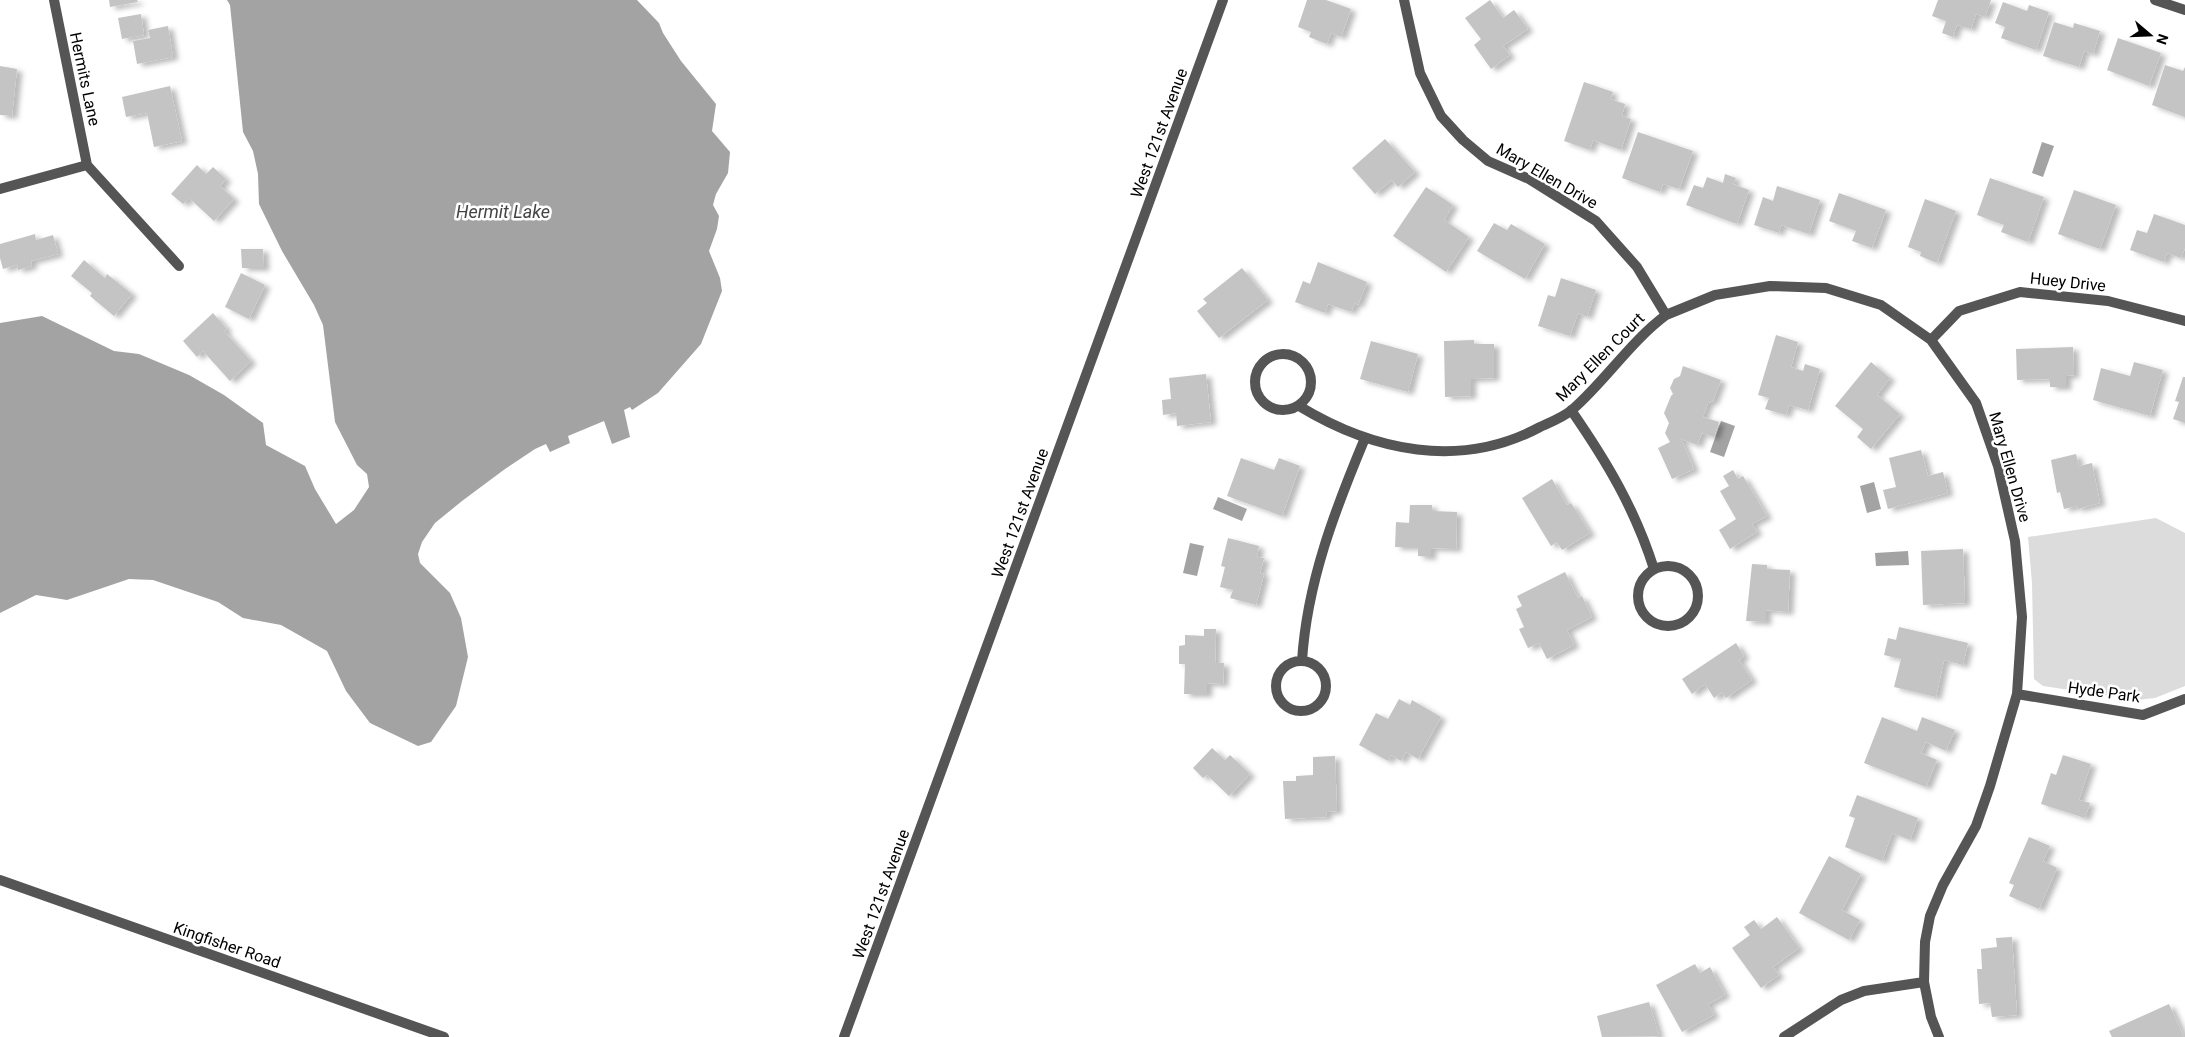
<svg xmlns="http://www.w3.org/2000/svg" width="2185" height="1037" font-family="Roboto,sans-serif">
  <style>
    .green { fill: #dcdcdc }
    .water { fill: #a3a3a3 }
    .building { fill: #c4c4c4; filter: url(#shadow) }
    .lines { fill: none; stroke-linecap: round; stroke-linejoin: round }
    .street { stroke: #555; stroke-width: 10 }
    .labels { text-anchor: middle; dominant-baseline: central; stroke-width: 5; stroke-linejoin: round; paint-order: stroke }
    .street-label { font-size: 16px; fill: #000; stroke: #fff }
    .water-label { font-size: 18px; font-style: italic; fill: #444; stroke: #fff }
  </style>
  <defs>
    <filter id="shadow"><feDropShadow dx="5.5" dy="3" stdDeviation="2.5" flood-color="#0004"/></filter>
  </defs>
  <rect width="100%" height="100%" fill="#fff"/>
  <path class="green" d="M 2156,518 L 2185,533 L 2185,686 L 2155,698 L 2136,700 L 2043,686 L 2034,679 L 2032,583 L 2028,537 Z"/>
  <path class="water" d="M 227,0 L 637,0 L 659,23 L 663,33 L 681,61 L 716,104 L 712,131 L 730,152 L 728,173 L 716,194 L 713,205 L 719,216 L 717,229 L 709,251 L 720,278 L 722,291 L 701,344 L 658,393 L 632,410 L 630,407 L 624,410 L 630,437 L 612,444 L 604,421 L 568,436 L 570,443 L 550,452 L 546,444 L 535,449 L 505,469 L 462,501 L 435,523 L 422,542 L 418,554 L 420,563 L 450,593 L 461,618 L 468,657 L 456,706 L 431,742 L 418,746 L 370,723 L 346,691 L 327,651 L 281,625 L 243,618 L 218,602 L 153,580 L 129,579 L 67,600 L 36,595 L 0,613 L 0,323 L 42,316 L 114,351 L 139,354 L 189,375 L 224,395 L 263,423 L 266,445 L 305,466 L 315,489 L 336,524 L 354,510 L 369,487 L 367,474 L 357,465 L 335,422 L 323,325 L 314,305 L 282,251 L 259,204 L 258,174 L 253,151 L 243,132 L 230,5 Z
    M 2042,142 L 2054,146 L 2043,177 L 2032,173 Z
    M 1721,421 L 1735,426 L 1724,457 L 1710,452 Z
    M 1874,482 L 1881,509 L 1867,513 L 1860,486 Z
    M 1218,497 L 1247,509 L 1242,521 L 1213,509 Z
    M 1190,543 L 1204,546 L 1197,576 L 1183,573 Z
    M 1908,551 L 1909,565 L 1876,566 L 1875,553 Z"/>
  <path class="building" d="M 109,0 L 137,0 L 138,2 L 110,7 Z
    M 1307,0 L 1326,0 L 1351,9 L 1341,37 L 1331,33 L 1327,44 L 1309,37 L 1311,32 L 1298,27 Z
    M 1490,0 L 1503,18 L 1514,10 L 1528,29 L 1503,46 L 1510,55 L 1491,69 L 1474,45 L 1481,39 L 1465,18 Z
    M 1938,0 L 1991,0 L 1985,17 L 1976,14 L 1971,29 L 1957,25 L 1953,37 L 1942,33 L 1946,21 L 1932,16 Z
    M 2003,2 L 2027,11 L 2029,5 L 2049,12 L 2036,50 L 2001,38 L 2005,27 L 1995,23 Z
    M 141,14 L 144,35 L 122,39 L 118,18 Z
    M 2054,22 L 2073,28 L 2074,23 L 2100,31 L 2093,54 L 2084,51 L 2079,67 L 2043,56 Z
    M 168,26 L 173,57 L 137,64 L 133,41 L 150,38 L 148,30 Z
    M 2118,38 L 2161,53 L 2149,86 L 2107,70 Z
    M 2165,65 L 2183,71 L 2185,67 L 2185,117 L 2152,105 Z
    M 0,66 L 17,69 L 12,116 L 0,115 Z
    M 1584,82 L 1613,92 L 1610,99 L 1625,104 L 1622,116 L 1631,119 L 1621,150 L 1593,140 L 1590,150 L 1564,141 Z
    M 170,86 L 182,141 L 154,147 L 147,113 L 126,117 L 122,97 Z
    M 1638,132 L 1693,151 L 1679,189 L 1663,184 L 1660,192 L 1622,178 Z
    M 1385,139 L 1415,172 L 1398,187 L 1392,180 L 1375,194 L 1352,168 Z
    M 197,165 L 206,174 L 213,167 L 226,179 L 220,186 L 234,199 L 214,221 L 189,198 L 183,204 L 171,194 Z
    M 1725,174 L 1736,178 L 1733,184 L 1749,190 L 1737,224 L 1686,205 L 1694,185 L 1703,188 L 1707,177 L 1723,183 Z
    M 1990,178 L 2044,197 L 2028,242 L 2001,232 L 2004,225 L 1977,215 Z
    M 1777,186 L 1820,200 L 1809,234 L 1781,225 L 1779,233 L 1754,225 L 1763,197 L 1773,201 Z
    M 1426,187 L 1453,205 L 1444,220 L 1469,237 L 1446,272 L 1393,236 Z
    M 2074,190 L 2116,205 L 2100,249 L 2058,234 Z
    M 1839,193 L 1886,210 L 1872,248 L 1852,241 L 1856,231 L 1829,221 Z
    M 1925,199 L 1956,211 L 1937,263 L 1920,256 L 1921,252 L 1908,247 Z
    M 2154,214 L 2185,225 L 2185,248 L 2181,258 L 2167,253 L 2164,262 L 2130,250 L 2137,230 L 2147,233 Z
    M 1494,223 L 1507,230 L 1511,224 L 1545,244 L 1525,279 L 1477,251 Z
    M 35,234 L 36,240 L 53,235 L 58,254 L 31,261 L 32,266 L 18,270 L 17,265 L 3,269 L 0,258 L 0,244 Z
    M 241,249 L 263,249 L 264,268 L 242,268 Z
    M 84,260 L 105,278 L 107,274 L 132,294 L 114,316 L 90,296 L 92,293 L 71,276 Z
    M 1318,262 L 1367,282 L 1358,305 L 1355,303 L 1351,312 L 1328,304 L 1325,313 L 1295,302 L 1303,281 L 1310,284 Z
    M 1242,268 L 1268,300 L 1219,338 L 1197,311 L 1207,303 L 1203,299 Z
    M 241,273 L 265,285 L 249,319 L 225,307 Z
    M 1561,278 L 1596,290 L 1587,317 L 1578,313 L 1570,336 L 1538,326 L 1548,295 L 1555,297 Z
    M 213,313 L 227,329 L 224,331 L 251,361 L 230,381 L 203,351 L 197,357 L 183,341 Z
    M 1776,335 L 1798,342 L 1791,367 L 1803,371 L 1805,364 L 1820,369 L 1808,410 L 1789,405 L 1786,415 L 1765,409 L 1769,398 L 1758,395 Z
    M 1474,340 L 1474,344 L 1494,344 L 1494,378 L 1471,379 L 1471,396 L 1445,397 L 1444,341 Z
    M 1371,341 L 1418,354 L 1408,392 L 1360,379 Z
    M 2073,347 L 2074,375 L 2066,376 L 2066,387 L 2050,387 L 2050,379 L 2017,380 L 2016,349 Z
    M 1871,362 L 1890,378 L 1877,395 L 1900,414 L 1871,449 L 1857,437 L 1863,429 L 1835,406 Z
    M 2134,362 L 2163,370 L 2150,416 L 2093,400 L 2101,368 L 2130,376 Z
    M 1683,366 L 1721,380 L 1713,401 L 1708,403 L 1703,417 L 1719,422 L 1714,437 L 1702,433 L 1697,445 L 1681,439 L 1694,469 L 1672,479 L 1658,448 L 1670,442 L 1665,433 L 1669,423 L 1664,413 L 1671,396 L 1673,394 L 1670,388 L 1674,379 L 1680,376 Z
    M 1206,374 L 1211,422 L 1177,426 L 1176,413 L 1163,415 L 1162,400 L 1171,399 L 1169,378 Z
    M 2183,377 L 2185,377 L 2185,423 L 2173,419 L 2179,402 L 2175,401 Z
    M 1921,450 L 1928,476 L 1943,472 L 1948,493 L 1888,509 L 1883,490 L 1896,487 L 1889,458 Z
    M 2076,454 L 2079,466 L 2092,463 L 2100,503 L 2078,509 L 2077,506 L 2064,509 L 2060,492 L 2057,493 L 2051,460 Z
    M 1241,458 L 1274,470 L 1279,458 L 1300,466 L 1282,516 L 1227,496 Z
    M 1733,470 L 1738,479 L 1743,476 L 1767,516 L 1752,524 L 1757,532 L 1730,549 L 1719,530 L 1736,519 L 1720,491 L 1729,486 L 1723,476 Z
    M 1552,479 L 1567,505 L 1571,503 L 1590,533 L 1562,550 L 1557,542 L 1551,546 L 1522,498 Z
    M 1410,505 L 1432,505 L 1432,511 L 1457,512 L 1456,549 L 1431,548 L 1431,557 L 1418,556 L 1418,547 L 1395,547 L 1396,522 L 1409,523 Z
    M 1228,538 L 1259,546 L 1257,557 L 1264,558 L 1260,573 L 1264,574 L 1256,605 L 1230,598 L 1233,590 L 1220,587 L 1225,567 L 1221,566 Z
    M 1963,549 L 1965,603 L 1923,605 L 1921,551 Z
    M 1752,564 L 1767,565 L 1767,569 L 1790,570 L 1788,612 L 1766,610 L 1766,622 L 1746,621 Z
    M 1565,572 L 1578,598 L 1582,596 L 1592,617 L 1567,630 L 1574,645 L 1547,659 L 1539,643 L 1528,648 L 1519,629 L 1524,627 L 1516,609 L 1522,606 L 1517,596 Z
    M 1899,627 L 1968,643 L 1963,665 L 1944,660 L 1936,697 L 1894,687 L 1901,659 L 1884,655 L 1888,638 L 1896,640 Z
    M 1204,629 L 1216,629 L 1215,663 L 1224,663 L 1223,684 L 1207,683 L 1207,694 L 1184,694 L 1185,664 L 1179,664 L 1179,646 L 1185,645 L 1185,635 L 1204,636 Z
    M 1736,643 L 1744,656 L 1739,660 L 1752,680 L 1726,698 L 1722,692 L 1714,698 L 1705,684 L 1692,694 L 1682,679 Z
    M 1399,699 L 1410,705 L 1412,700 L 1441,717 L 1418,759 L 1406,752 L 1401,761 L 1391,755 L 1388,761 L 1359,745 L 1376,713 L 1388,719 Z
    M 1882,717 L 1917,731 L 1922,717 L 1955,730 L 1946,751 L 1926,742 L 1921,753 L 1937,760 L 1926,787 L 1864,763 Z
    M 1212,748 L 1225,760 L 1230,755 L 1250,774 L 1229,796 L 1207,775 L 1203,778 L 1193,768 Z
    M 2063,755 L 2091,764 L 2079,800 L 2090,803 L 2085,818 L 2041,804 L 2051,773 L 2056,775 Z
    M 1335,756 L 1337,811 L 1326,812 L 1327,817 L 1285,819 L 1283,781 L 1296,781 L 1296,776 L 1313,775 L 1313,757 Z
    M 1857,795 L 1918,818 L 1910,840 L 1892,833 L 1882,861 L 1845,847 L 1855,818 L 1849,816 Z
    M 2029,837 L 2050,846 L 2043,861 L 2057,868 L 2039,909 L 2009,896 L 2014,885 L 2009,883 Z
    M 1829,856 L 1861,874 L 1842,910 L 1860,920 L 1849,940 L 1799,913 Z
    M 1777,917 L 1799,948 L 1773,967 L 1779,975 L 1761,988 L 1732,948 L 1750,935 L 1744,927 L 1754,920 L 1761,929 Z
    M 2012,937 L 2017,1015 L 1992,1017 L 1990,1003 L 1979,1004 L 1977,969 L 1982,969 L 1981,949 L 1997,947 L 1996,938 Z
    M 1695,964 L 1700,973 L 1710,967 L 1725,995 L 1708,1004 L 1714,1015 L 1682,1032 L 1656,985 Z
    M 1649,1002 L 1659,1036 L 1602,1037 L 1597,1016 Z
    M 2169,1004 L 2184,1037 L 2112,1037 L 2109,1031 Z"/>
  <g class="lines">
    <path class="street" d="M 54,0 L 87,165
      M 1404,0 L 1420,73 L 1441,116 L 1463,140 L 1488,161 L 1529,179 L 1596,221 L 1637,267 L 1666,315 L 1715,295 L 1770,286 L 1826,288 L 1881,305 L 1931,340 L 1976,403 L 1998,466 L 2015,541 L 2022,617 L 2017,694 L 1990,786 L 1976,826 L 1943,885 L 1930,916 L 1925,942 L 1924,982 L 1931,1017 L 1939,1037
      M 2155,0 L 2185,10
      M 0,189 L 87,165 L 179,266
      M 1931,340 L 1959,311 L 2020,292 L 2108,301 L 2185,321
      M1255 382a28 28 0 1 1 56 0a28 28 0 1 1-56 0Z
      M 1299,406 C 1373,451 1460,470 1540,427 C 1551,422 1564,417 1573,409 C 1606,380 1630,342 1666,315
      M 1571,410 C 1607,462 1635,509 1654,569
      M1638 596a30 30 0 1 1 60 0a30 30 0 1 1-60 0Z
      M 1302,661 C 1307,582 1335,510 1365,438
      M1276 686a25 25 0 1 1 50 0a25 25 0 1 1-50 0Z
      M 2017,694 L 2143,715 L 2185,699
      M 0,880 L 444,1037
      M 844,1037 L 1223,0
      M 1784,1037 L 1841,1000 L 1864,991 L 1924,982"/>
  </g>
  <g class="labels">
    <g class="street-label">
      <text transform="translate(85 79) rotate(78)">Hermits Lane</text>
      <text transform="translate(1159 133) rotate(-70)">West 121st Avenue</text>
      <text transform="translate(1547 176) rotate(30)">Mary Ellen Drive</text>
      <text transform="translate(2068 282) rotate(6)">Huey Drive</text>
      <text transform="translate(1600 357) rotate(-45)">Mary Ellen Court</text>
      <text transform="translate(2010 467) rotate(74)">Mary Ellen Drive</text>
      <text transform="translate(1020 513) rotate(-70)">West 121st Avenue</text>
      <text transform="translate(2104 692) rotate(8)">Hyde Park</text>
      <text transform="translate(881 894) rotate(-70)">West 121st Avenue</text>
      <text transform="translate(227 945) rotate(19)">Kingfisher Road</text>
    </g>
    <g class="water-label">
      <text x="503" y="211">Hermit Lake</text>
    </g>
  </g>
  <g transform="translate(2150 35) rotate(109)" stroke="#ffffff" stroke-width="4" paint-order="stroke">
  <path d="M0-4L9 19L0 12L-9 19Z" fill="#000000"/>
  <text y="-8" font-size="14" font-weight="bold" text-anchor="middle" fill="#000000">N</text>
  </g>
</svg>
